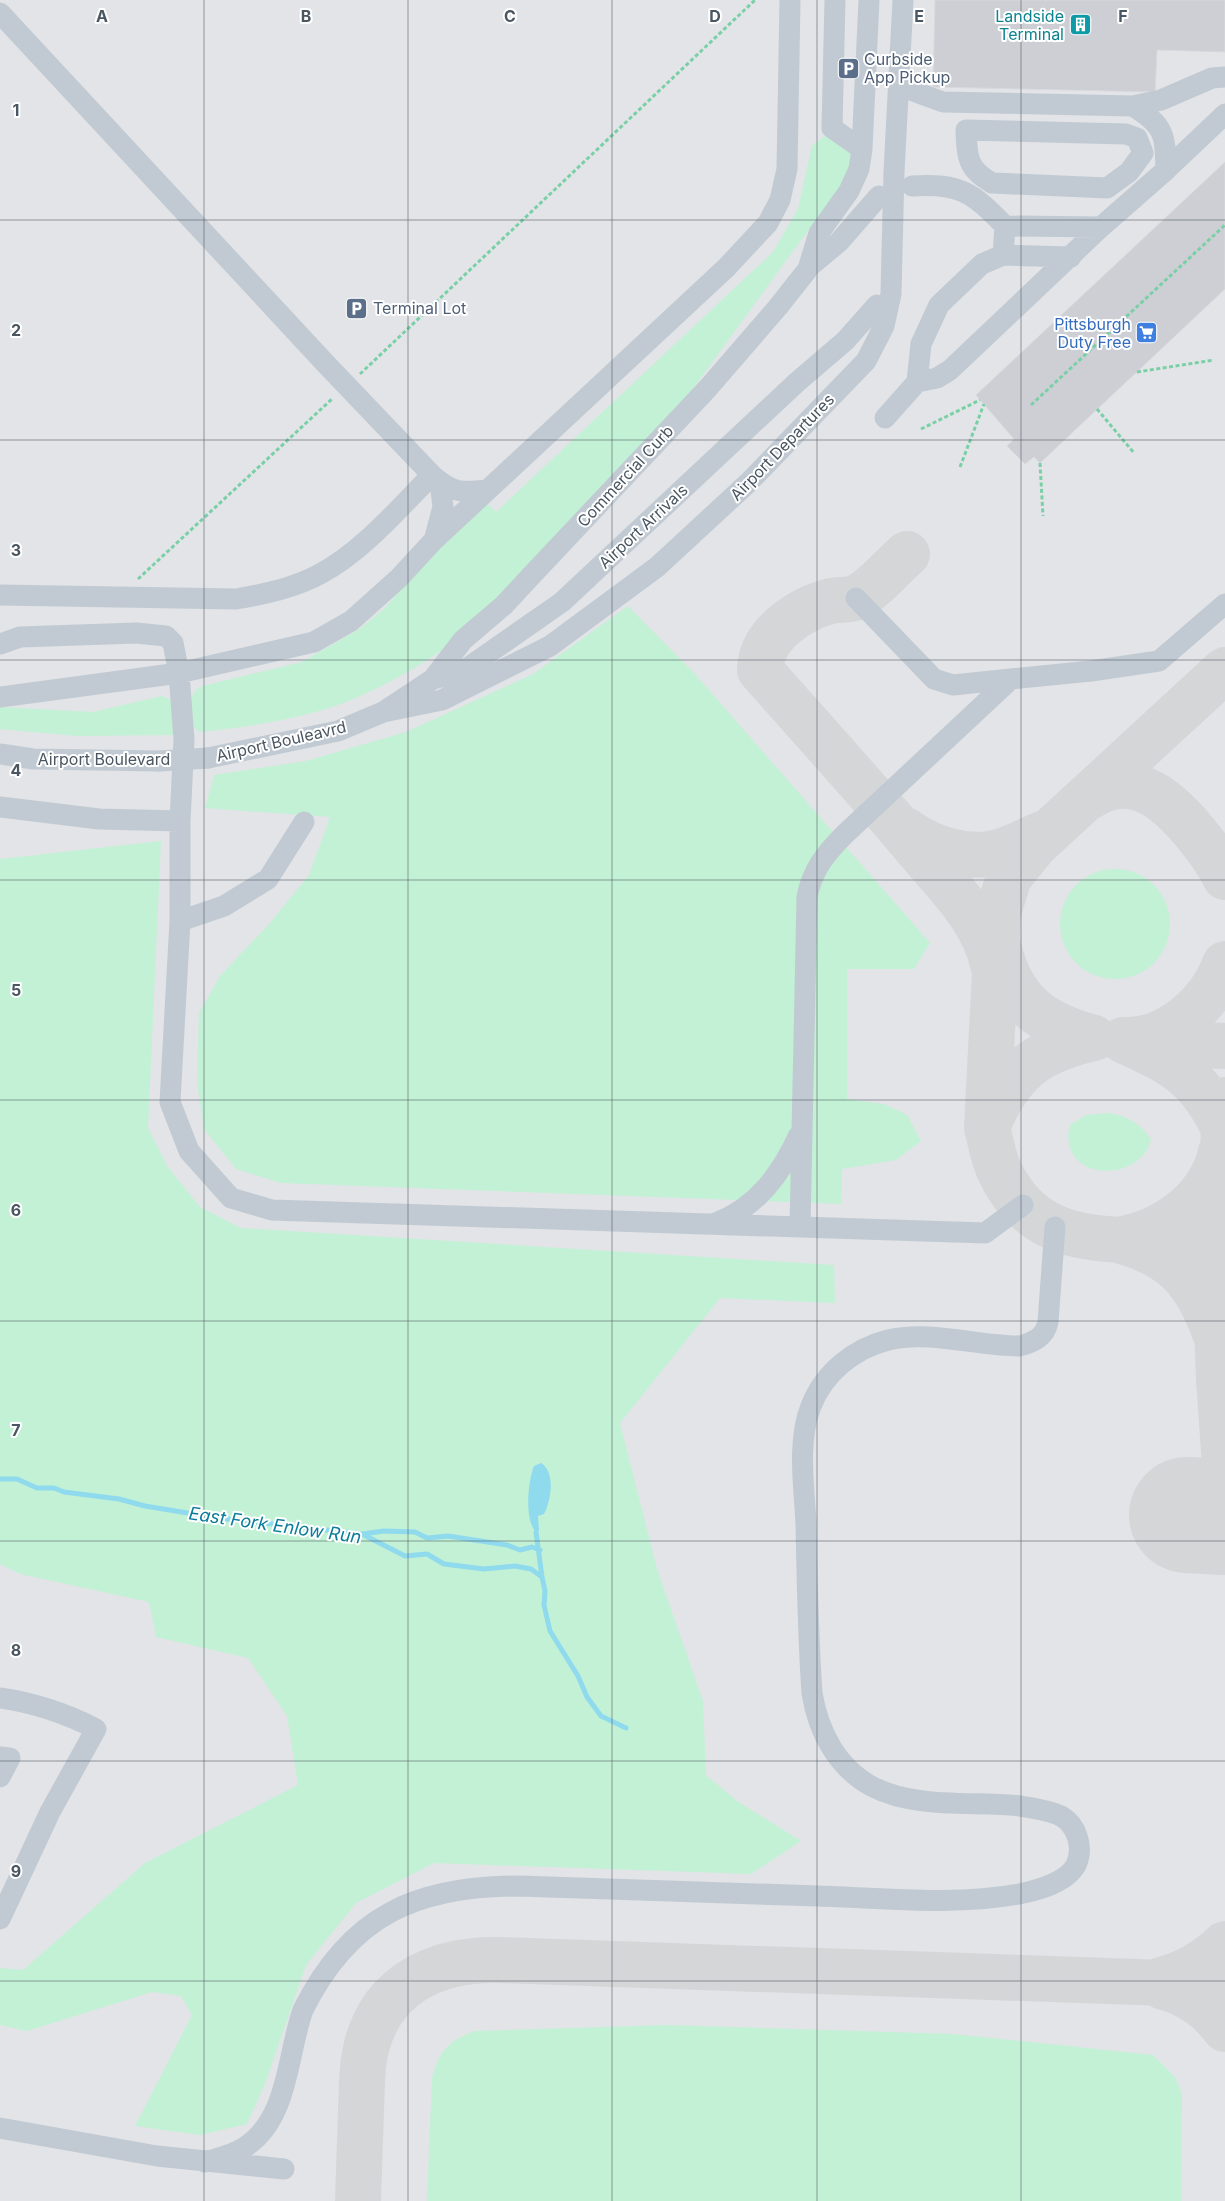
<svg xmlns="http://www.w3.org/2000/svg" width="1225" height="2201" font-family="Inter,sans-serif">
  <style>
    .airport { fill: #e2e4e7 }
    .green { fill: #c3f1d5 }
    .water { fill: #90daee }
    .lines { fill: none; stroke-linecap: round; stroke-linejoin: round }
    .stream { stroke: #90daee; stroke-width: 5 }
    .taxiway { stroke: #d5d6d8; stroke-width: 46 }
    .runway { stroke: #d5d6d8; stroke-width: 116 }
    .building { fill: #cdcfd5; stroke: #d7d9de }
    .path { stroke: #7ad0a6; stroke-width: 3; stroke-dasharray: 4 2.5; stroke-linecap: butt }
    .minor { stroke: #c1cad2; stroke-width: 21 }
    .minor-bridge { stroke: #c1cad2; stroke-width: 21 }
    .grid { fill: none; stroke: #4a5661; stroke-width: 1; stroke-opacity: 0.55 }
    .labels { text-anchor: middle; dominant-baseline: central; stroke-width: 4; stroke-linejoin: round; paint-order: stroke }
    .culture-label { font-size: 16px; fill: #0d838f; stroke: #fff; text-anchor: end }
    .service-label { font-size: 16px; fill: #4e5e75; stroke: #fff; text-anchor: start }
    .shop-label { font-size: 16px; fill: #366cbe; stroke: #fff; text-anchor: end }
    .street-label { font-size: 16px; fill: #4a5661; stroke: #fff }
    .water-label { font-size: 18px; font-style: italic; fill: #0c7c9b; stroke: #fff }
    .grid-label { font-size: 16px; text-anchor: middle; font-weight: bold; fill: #4a5661; stroke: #fff; stroke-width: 4; stroke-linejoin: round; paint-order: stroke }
  </style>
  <rect width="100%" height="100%" fill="#f5f3f3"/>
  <path class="airport" d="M 0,0 L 1225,0 L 1225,2201 L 0,2201 Z"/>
  <path class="green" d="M 831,132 L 853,148 L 851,163 L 842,184 L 697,383 L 653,437 L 465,634 C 428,661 389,685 346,702 C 301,719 248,727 200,732 L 190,724 C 191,708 187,694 202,686 L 302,662 L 361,628 L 384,609 L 435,550 L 486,502 L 496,512 L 773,252 L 798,209 L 812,145 Z
    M 628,606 L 694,673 L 930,943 L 914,969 L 847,969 L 847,1099 L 884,1104 L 907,1115 L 921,1141 L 896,1160 L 842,1169 L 841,1204 L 281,1183 L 236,1169 L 204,1129 L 197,1083 L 199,1013 L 220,976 L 269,924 L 309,875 L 330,817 L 205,808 L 214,775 L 306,761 L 406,732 L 533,674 Z
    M 162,696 L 172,700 L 176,730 L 173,735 L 77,736 L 0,729 L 0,707 L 93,712 Z
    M 161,841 L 148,1128 L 167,1166 L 200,1207 L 241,1228 L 834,1265 L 835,1303 L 720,1298 L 620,1423 L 657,1569 L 703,1701 L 706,1775 L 737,1801 L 801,1841 L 751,1874 L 434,1863 L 356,1903 L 306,1965 L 265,2084 L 247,2124 L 200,2135 L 135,2126 L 192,2015 L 181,1996 L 152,1992 L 27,2031 L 0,2025 L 0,1968 L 23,1970 L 145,1863 L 298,1785 L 287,1716 L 248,1658 L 156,1637 L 149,1602 L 20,1574 L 0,1564 L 0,859 Z
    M1060 924a55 55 0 1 1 110 0a55 55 0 1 1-110 0Z
    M 1108,1113 C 1128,1116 1139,1123 1151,1139 C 1149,1143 1148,1150 1145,1153 C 1119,1185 1058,1173 1070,1125 L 1086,1115 Z
    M 668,2025 L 953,2034 L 1153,2055 L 1175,2077 L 1182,2094 L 1181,2201 L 427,2201 L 432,2078 C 439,2051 449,2040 475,2031 Z"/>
  <path class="water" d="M 541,1463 C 556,1472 551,1501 544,1514 L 538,1516 L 539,1531 L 536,1532 C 524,1520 528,1481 534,1466 Z"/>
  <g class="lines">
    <path class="stream" d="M 0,1479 L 17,1479 L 37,1488 L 54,1488 L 64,1492 L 119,1499 L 145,1506 L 218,1518 L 362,1534 L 405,1556 L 427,1554 L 444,1564 L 484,1569 L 515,1566 L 531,1569 L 542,1577 L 545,1591 L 544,1605 L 550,1631 L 578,1676 L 587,1697 L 601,1716 L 626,1728
      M 536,1532 L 542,1577
      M 362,1534 L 384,1531 L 415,1532 L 427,1538 L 448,1536 L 507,1545 L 520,1550 L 532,1547 L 540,1550"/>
    <path class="taxiway" d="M 907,554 C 893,566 873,590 857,597 C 849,601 839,599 831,601 C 800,609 761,634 760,670 C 813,730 867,789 918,850 C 947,885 983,918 993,964
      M 1225,670 L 1035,845 L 1009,877 L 998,913 L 987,1128 C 991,1142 993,1158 1000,1172 C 1031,1236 1082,1239 1145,1241 C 1172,1242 1198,1243 1225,1243
      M 1089,797 C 1131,769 1165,797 1193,830 C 1205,845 1217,859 1225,877
      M 905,830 C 933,850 972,862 1005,850 C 1019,845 1032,838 1045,833
      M 1139,1041 L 1225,1046
      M 1225,1100 L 1217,1322 L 1219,1379 L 1225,1465
      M 989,1123 C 1011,1070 1039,1050 1094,1038 C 1042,1024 1012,1003 999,949
      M 1224,1129 C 1199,1075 1173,1063 1123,1040 C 1168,1042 1210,1005 1225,964
      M 1215,1333 C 1196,1280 1173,1254 1117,1240 C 1164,1233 1210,1201 1221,1152
      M 1161,1980 C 1186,1974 1206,1962 1225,1944
      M 1163,1987 C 1188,1993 1209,2008 1225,2029
      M 358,2201 C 359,2171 360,2140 361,2110 C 362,2090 361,2069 366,2049 C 381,1984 436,1959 498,1960 L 1225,1985"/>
    <path class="runway" d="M 1187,1515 L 1225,1517"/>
  </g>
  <path class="building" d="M 935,0 L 1225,0 L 1225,52 L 1157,50 L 1155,92 L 933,87 Z
    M 1225,162 L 1225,289 L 1040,463 L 1034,457 L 1025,464 L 1007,446 L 1014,439 L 976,395 Z"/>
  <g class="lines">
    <path class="path" d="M 1137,372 L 1214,360
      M 360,374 L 755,0
      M 1031,405 L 1225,225
      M 1097,409 L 1134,453
      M 921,429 L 980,400
      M 1040,463 L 1043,516
      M 960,467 L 984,404
      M 138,579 L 333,398"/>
    <path class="minor" d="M 835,0 L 832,128 L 862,149
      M 0,13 L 325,363 L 432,475 C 452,493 462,493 487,490
      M 903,81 L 913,91 L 943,102 L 1133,106 C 1165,126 1165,134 1166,170 L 1101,227 L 1005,226 C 972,192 960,183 912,186
      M 1133,106 L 1161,100 L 1212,78 L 1225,77
      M 966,130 L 1126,134 L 1137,138 L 1143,153 L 1129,172 L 1107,188 L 992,183 C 967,169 967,157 966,130 Z
      M 1166,170 L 1225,114
      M 1003,255 L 1071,257
      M 809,267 L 839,242 L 879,196
      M 917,382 L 921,344 L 939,305 L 982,264 L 1003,255 L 1005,226
      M 885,418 L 917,382 L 937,378 L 950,370 L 1101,227
      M 435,537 L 443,507 L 440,482
      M 0,595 L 236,599 C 265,594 294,588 320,574 C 363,551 398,509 432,475
      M 0,644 L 20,637 L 136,633 L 166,636 L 173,643 L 179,673 L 184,740 L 180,821 L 180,921 L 170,1102 L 189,1151 L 231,1198 L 272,1210 L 985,1233 L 1023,1205
      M 433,679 L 463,640 L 504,605 L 530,577 L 708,388 L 778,307 L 808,269 L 819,233 L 849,191 L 859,169 L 862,149 L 869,0
      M 1011,679 L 1091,671 L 1159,661 L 1225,604
      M 0,697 L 179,673 L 314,642 L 351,621 L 399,578 L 434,540 L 726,268 L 768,223 L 780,200 L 787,169 L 790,0
      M 383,712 L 442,700 L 550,646 L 657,567 L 749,482 L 866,361 L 884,326 L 891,294 L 894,172 L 903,0
      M 0,754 L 33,759 L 159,761
      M 208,758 L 338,731 L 383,712 L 433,679 L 463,671 L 562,602 L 796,383 L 845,341 L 877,305
      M 0,807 L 99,819 L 180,821
      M 180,921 L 224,906 L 268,879 L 304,822
      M 716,1223 C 757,1207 781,1174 799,1135
      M 800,1227 L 807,897 C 812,870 826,853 845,834 L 1011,679 L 953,685 L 934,679 L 856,598
      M 0,1698 C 35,1703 65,1713 96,1729 L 50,1812 L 0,1919
      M 0,1757 L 10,1758 L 0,1777
      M 0,2128 L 157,2156 L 284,2169
      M 205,2162 C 218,2158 233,2155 245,2147 C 289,2119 287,2054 303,2010 C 350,1915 417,1886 519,1886 C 619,1890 718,1892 818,1896 C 884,1898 954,1906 1019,1894 C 1038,1890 1066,1883 1076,1865 C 1084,1848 1077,1825 1061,1816 C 1049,1810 1033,1808 1020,1806 C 973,1801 916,1809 873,1787 C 837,1768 818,1731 812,1693 C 808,1636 807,1579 806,1523 C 804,1486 797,1441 811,1406 C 824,1373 853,1349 888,1340 C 931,1330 976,1346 1020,1346 C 1034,1342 1045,1337 1048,1322 L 1055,1227"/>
    <path class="minor-bridge" d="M 159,761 L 208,758"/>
  </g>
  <path class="grid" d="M 204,0 L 204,2201M 408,0 L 408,2201M 612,0 L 612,2201M 817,0 L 817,2201M 1021,0 L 1021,2201M 0,220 L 1225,220M 0,440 L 1225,440M 0,660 L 1225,660M 0,880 L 1225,880M 0,1100 L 1225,1100M 0,1321 L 1225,1321M 0,1541 L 1225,1541M 0,1761 L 1225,1761M 0,1981 L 1225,1981"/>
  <defs>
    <symbol id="building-square" viewBox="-11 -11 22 22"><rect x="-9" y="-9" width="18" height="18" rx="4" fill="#0f9aa8" stroke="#fff"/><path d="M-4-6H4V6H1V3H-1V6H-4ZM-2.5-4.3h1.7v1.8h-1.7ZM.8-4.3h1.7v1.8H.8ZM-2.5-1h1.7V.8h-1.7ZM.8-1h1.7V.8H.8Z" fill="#fff"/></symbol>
    <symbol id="parking-square" viewBox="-11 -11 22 22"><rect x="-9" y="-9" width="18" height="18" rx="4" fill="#5c6f8a" stroke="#fff"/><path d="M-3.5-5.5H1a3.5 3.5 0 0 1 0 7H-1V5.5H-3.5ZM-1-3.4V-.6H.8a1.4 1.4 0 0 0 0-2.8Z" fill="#fff"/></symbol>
    <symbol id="supermarket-square" viewBox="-11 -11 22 22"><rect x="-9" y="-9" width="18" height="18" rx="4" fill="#3f7fe0" stroke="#fff"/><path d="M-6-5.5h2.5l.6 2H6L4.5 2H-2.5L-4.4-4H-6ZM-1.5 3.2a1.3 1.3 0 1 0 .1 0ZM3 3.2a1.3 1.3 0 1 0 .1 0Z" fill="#fff"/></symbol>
  </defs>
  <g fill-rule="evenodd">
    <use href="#building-square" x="1068" y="12" width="25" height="25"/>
    <use href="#parking-square" x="836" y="56" width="25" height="25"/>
    <use href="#parking-square" x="344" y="296" width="25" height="25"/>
    <use href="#supermarket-square" x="1134" y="320" width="25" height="25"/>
  </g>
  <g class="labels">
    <g class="culture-label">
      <text x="1064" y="16">Landside<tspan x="1064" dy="18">Terminal</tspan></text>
    </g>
    <g class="service-label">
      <text x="864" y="59">Curbside<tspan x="864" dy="18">App Pickup</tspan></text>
      <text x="373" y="308">Terminal Lot</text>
    </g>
    <g class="shop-label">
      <text x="1131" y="324">Pittsburgh<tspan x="1131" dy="18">Duty Free</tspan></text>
    </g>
    <g class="street-label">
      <text transform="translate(782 447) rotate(-46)">Airport Departures</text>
      <text transform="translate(625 476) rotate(-47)">Commercial Curb</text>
      <text transform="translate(643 526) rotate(-43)">Airport Arrivals</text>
      <text transform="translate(281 741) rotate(-13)">Airport Bouleavrd</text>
      <text x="104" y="759">Airport Boulevard</text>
    </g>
    <g class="water-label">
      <text transform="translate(275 1525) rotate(8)">East Fork Enlow Run</text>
    </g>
  </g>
  <g class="grid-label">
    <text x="102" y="22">A</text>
    <text x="306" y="22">B</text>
    <text x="510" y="22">C</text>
    <text x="715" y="22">D</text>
    <text x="919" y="22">E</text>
    <text x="1123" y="22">F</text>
    <text x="16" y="116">1</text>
    <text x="16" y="336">2</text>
    <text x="16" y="556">3</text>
    <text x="16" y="776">4</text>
    <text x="16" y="996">5</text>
    <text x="16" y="1216">6</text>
    <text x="16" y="1436">7</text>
    <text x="16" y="1656">8</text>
    <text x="16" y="1877">9</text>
  </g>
</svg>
